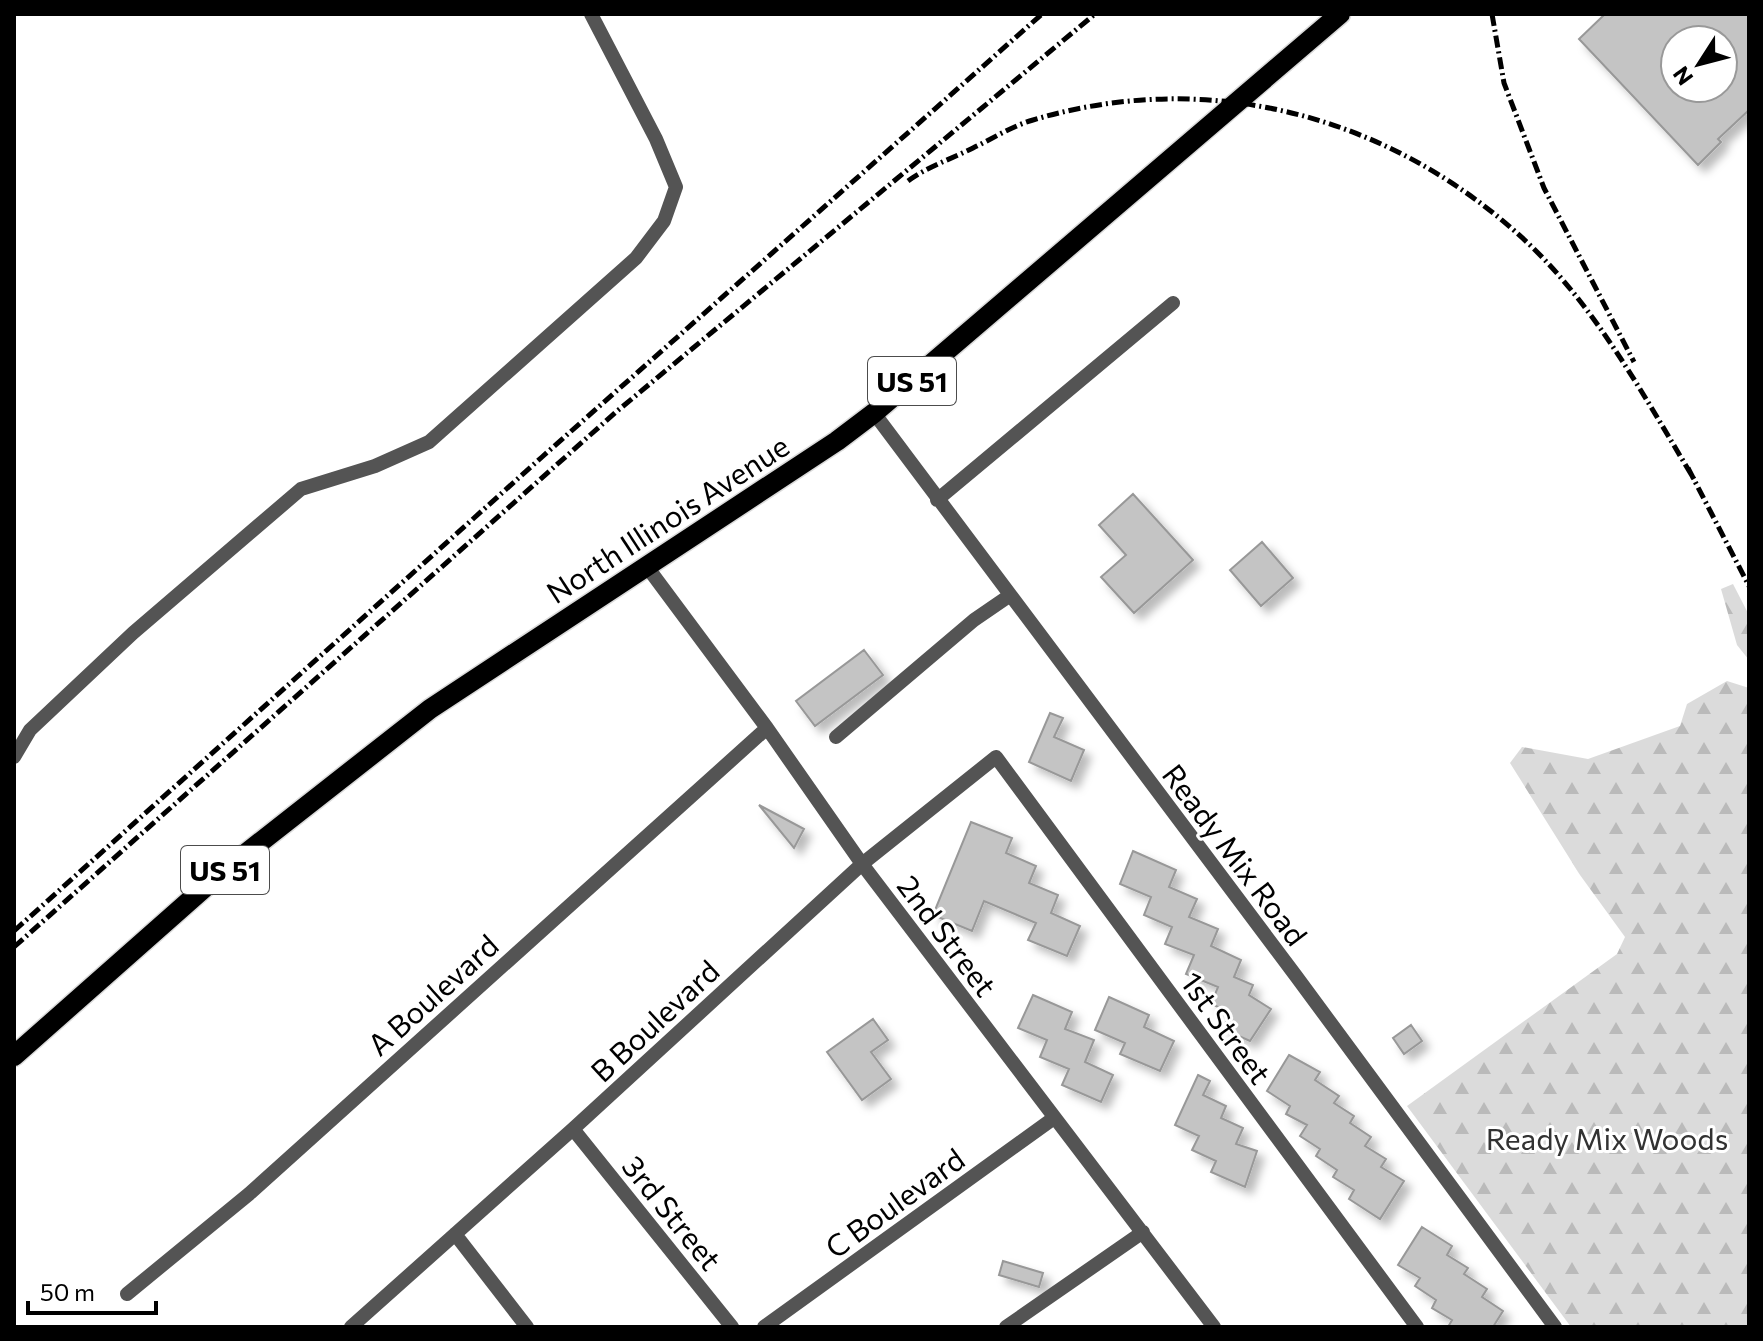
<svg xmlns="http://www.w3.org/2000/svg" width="1763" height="1341" font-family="Commissioner,sans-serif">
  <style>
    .forest { fill: url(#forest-firs) }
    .building { fill: #c4c4c4; stroke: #989898; stroke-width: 2; fill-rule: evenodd; filter: url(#shadow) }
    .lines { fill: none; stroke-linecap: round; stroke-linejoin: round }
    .primary-casing { stroke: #dbdbdb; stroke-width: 23 }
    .minor { stroke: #545454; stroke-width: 14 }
    .primary { stroke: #000; stroke-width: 20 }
    .rail { stroke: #000; stroke-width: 5; stroke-dasharray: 12 4 2 4; stroke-linecap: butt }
    .labels { text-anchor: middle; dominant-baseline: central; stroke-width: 6; stroke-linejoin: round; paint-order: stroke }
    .shield { fill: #fff; stroke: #4c4c4c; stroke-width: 2 }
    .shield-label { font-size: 28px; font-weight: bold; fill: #000 }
    .street-label { font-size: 30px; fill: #000; stroke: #fff }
    .park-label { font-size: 30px; fill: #323232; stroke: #fff }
  </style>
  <defs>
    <pattern id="forest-firs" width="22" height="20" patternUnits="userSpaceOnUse" patternTransform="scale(2)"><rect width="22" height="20" fill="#dbdbdb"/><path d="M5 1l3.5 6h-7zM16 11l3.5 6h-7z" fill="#bababa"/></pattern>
    <filter id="shadow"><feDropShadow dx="7" dy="7" stdDeviation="4" flood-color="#0004"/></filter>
  </defs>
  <rect width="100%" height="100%" fill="#fff"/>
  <path class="forest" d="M 1733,584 L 1749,615 L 1749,660 L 1737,645 L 1721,589 Z
    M 1727,681 L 1749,688 L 1749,1327 L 1571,1327 L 1407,1106 L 1617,954 L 1625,937 L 1580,875 L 1510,763 L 1522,747 L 1588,759 L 1680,726 L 1687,704 Z"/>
  <path class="building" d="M 1605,14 L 1749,14 L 1749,110 L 1718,139 L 1721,142 L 1698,165 L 1579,39 ZM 1675,40 L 1723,40 L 1723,88 L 1675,88 Z
    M 1133,494 L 1193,560 L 1134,613 L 1101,577 L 1126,555 L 1099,525 Z
    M 1262,542 L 1293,578 L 1261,606 L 1230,570 Z
    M 864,650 L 883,675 L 815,726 L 796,701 Z
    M 1050,713 L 1063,718 L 1054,737 L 1084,750 L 1071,781 L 1029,762 Z
    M 759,805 L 804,829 L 794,848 Z
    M 971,822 L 1012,838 L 1006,853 L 1036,866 L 1029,883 L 1058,895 L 1051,913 L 1080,926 L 1067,956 L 1028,940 L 1036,923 L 984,901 L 972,931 L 933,915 Z
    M 1133,851 L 1176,870 L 1169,887 L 1197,899 L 1189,917 L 1218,929 L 1211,946 L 1241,960 L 1234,977 L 1253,985 L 1249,995 L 1271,1009 L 1250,1041 L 1223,1029 L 1230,1012 L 1211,1004 L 1218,987 L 1186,974 L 1194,955 L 1165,944 L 1172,927 L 1144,915 L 1151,897 L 1120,884 Z
    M 1033,995 L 1072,1012 L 1065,1029 L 1094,1040 L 1085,1062 L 1113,1075 L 1101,1102 L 1062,1085 L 1069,1069 L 1040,1057 L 1047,1040 L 1018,1028 Z
    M 1109,997 L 1149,1015 L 1144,1027 L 1174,1041 L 1160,1071 L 1120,1054 L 1125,1043 L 1095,1030 Z
    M 873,1019 L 888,1040 L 871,1052 L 891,1079 L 862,1100 L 827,1052 Z
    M 1411,1025 L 1422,1041 L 1404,1054 L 1393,1038 Z
    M 1289,1055 L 1320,1072 L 1315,1080 L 1339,1096 L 1334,1103 L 1354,1116 L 1350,1123 L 1371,1137 L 1365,1146 L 1386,1159 L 1381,1167 L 1404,1181 L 1380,1219 L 1349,1199 L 1354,1190 L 1333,1177 L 1337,1170 L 1316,1156 L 1320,1149 L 1300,1136 L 1307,1125 L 1286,1114 L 1290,1106 L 1267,1091 Z
    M 1198,1075 L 1210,1081 L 1203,1095 L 1226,1106 L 1221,1118 L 1243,1128 L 1236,1144 L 1257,1151 L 1245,1187 L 1211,1172 L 1216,1161 L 1192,1150 L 1199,1136 L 1175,1125 Z
    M 1422,1227 L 1452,1246 L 1447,1255 L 1468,1268 L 1464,1274 L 1487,1289 L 1482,1297 L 1503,1311 L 1493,1327 L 1448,1327 L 1452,1320 L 1432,1308 L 1436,1300 L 1415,1286 L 1420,1278 L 1398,1265 Z
    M 1003,1261 L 1043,1273 L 1039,1287 L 999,1275 Z"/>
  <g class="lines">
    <defs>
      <path id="primary" d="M 14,1056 L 221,873 L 430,709 L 837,441 L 874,413 L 1340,14"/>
    </defs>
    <use href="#primary" class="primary-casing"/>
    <path class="minor" d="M 874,413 L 1296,976 L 1555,1327
      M 937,500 L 1173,303
      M 648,568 L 767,728 L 862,864 L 1214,1327
      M 836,737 L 974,620 L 1009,596
      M 14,757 L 30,730 L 133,633 L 301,489 L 375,466 L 429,442 L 636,258 L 664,221 L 676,187 L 656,139 L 591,14
      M 573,1129 L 732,1327
      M 455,1234 L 527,1327
      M 127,1294 L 249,1194 L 767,728
      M 351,1327 L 573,1129 L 862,864 L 996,757 L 1417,1327
      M 764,1327 L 1054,1118
      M 1006,1327 L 1143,1232"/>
    <use href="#primary" class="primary"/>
    <path class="rail" d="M 1492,14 L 1504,83 L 1544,188 L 1634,362
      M 908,181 C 927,167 951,159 973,148 C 992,139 1012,126 1033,120 C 1212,66 1397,118 1531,246 C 1599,312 1645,398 1694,479
      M 1688,468 L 1749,586
      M 14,931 L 542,457 L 1042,14
      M 14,947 L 616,412 L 1095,14"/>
  </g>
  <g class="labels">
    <g class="shield">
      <rect x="868" y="357" width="88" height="48" rx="6"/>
      <rect x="181" y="846" width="88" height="48" rx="6"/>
    </g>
    <g class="shield-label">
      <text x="912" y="381">US 51</text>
      <text x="225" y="870">US 51</text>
    </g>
    <g class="street-label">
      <text transform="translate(667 518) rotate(-33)">North Illinois Avenue</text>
      <text transform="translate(1236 854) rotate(53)">Ready Mix Road</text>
      <text transform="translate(948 935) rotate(53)">2nd Street</text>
      <text transform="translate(432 994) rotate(-42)">A Boulevard</text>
      <text transform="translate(654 1020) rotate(-43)">B Boulevard</text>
      <text transform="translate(1227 1027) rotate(54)">1st Street</text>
      <text transform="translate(894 1202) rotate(-36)">C Boulevard</text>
      <text transform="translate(673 1212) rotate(51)">3rd Street</text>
    </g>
    <g class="park-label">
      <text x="1607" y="1137">Ready Mix Woods</text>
    </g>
  </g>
  <rect width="1763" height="1341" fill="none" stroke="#000000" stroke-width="32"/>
  <g transform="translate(1699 64) rotate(234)"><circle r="38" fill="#ffffff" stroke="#999999" stroke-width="2"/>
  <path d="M0-6L14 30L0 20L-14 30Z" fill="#000000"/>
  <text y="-12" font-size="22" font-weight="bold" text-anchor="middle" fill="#000000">N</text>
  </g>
  <path d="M28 1301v12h128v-12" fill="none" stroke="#000000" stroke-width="4"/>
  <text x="40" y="1301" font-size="24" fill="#000000" stroke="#ffffff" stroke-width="6" paint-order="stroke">50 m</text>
</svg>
